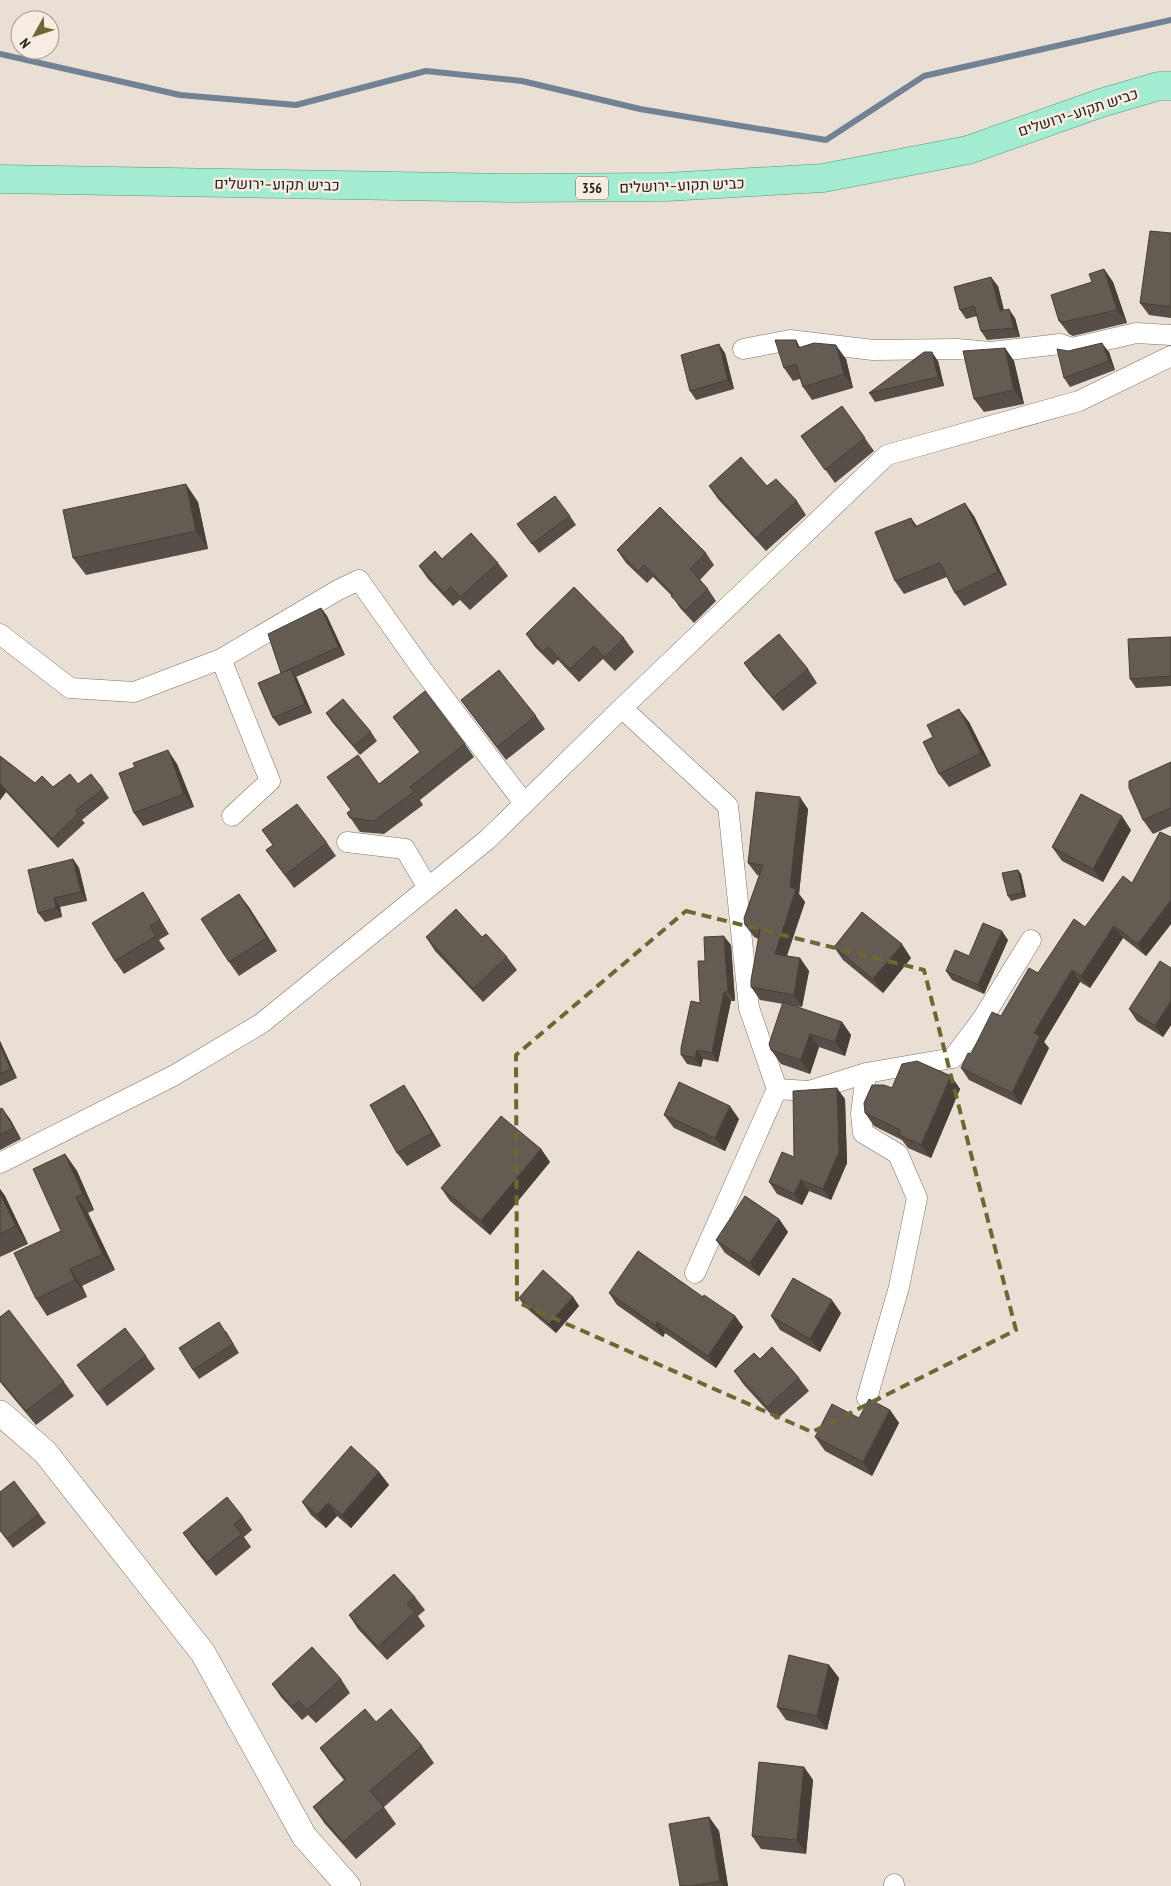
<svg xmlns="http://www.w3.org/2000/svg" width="1171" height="1886" font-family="'PT Sans Narrow',Heebo,sans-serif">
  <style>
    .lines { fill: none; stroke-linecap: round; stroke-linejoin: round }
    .stream { stroke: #728193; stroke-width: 6 }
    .minor-casing { stroke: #7c7269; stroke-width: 21 }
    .tertiary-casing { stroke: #7c7269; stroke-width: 26 }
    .primary-casing { stroke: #4e9c7e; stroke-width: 29 }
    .minor { stroke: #fff; stroke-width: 20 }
    .tertiary { stroke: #fff; stroke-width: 25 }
    .primary { stroke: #a3ecd1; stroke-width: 28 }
    .wall { fill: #564e47 }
    .shaded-wall { fill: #464039 }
    .building { fill: #645b52; stroke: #464039 }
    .marked { fill: none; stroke: #6d6733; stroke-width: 4; stroke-dasharray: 10 6; stroke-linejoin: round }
    .labels { text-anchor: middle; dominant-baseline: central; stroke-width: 5; stroke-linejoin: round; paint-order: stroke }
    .shield { fill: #f7ece1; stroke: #635d57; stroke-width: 1 }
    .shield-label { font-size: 14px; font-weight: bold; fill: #24201c }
    .street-label { font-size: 15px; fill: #24201c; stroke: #f7ece1 }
  </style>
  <rect width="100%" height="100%" fill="#e9dfd4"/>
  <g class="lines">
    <path class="stream" d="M 0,54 L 180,95 L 296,105 L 426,71 L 522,81 L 640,109 L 826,140 L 924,76 L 1171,20"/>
    <defs>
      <path id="minor" d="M 743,349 L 790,340 L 873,350 L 957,349 L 991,352 L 1060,344 L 1072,348 L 1136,333 L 1171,335
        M 0,634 L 70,688 L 134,692 L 221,659 L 338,590 L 359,580 L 422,669 L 524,803
        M 221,659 L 270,781 L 232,816
        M 622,708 L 728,806 L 749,1008 L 777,1089 L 695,1273
        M 347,842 L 405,849 L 428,888
        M 866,1073 L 861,1114 L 863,1133 L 898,1154 L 917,1198 L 899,1287 L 867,1398
        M 777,1089 L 809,1091 L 866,1073 L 953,1058 L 983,1018 L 1031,940
        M 0,1163 L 173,1076 L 262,1023 L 488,839 L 622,708 L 887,455 L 1079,401 L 1171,356
        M 894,1884 L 894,1886"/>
      <path id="tertiary" d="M 0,1413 L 45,1452 L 203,1653 L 304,1836 L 348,1886"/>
      <path id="primary" d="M 0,179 L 513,188 L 666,187 L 823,178 L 968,150 L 1101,103 L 1159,86 L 1171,86"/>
    </defs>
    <use href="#minor" class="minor-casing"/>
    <use href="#tertiary" class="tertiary-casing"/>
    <use href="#primary" class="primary-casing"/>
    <use href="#minor" class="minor"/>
    <use href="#tertiary" class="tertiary"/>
    <use href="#primary" class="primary"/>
  </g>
  <path class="wall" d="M 1171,233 L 1171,318 L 1149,315 L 1140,303 Z
    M 1104,269 L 1113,282 L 1127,323 L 1073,336 L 1069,334 L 1059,321 L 1092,282 Z
    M 998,286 L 1004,310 L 1015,318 L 1020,337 L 987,340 L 981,331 L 977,316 L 966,319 L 960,310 Z
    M 796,340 L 800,347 L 846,359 L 853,388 L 812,400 L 803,387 L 800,379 L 793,381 L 784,368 Z
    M 1005,348 L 1014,361 L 1024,404 L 984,412 L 974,399 Z
    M 1068,351 L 1109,352 L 1115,370 L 1070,387 L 1064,378 Z
    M 725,353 L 734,389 L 696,400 L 690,391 Z
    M 938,361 L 944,386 L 875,402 L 869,393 Z
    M 842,406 L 874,451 L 835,483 L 801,436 Z
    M 709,486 L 767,486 L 797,501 L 806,515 L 766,551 L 718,499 Z
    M 198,502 L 208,549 L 86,575 L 73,558 Z
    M 570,516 L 576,525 L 539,553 L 517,524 Z
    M 974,516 L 1007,585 L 964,606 L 955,593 L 947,577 L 904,594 L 895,581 L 911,518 L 917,526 Z
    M 617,550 L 706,553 L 714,565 L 700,580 L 708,589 L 716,601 L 694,623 L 680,608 L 672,596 L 653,577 L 647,583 L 626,563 Z
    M 442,559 L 498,563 L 508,576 L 470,610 L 460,600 L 453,606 L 428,579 L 419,566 Z
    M 321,608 L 327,616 L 345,655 L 296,677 L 312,713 L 279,726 L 273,718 L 281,673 Z
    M 526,634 L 624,638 L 634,652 L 615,671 L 603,659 L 579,682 L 558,660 L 553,665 L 535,647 Z
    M 1171,637 L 1171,686 L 1136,688 L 1130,679 Z
    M 744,663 L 808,669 L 817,683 L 783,711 L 753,676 Z
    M 461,700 L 536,716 L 545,729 L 506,760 Z
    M 326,713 L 371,732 L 377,741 L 360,755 L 332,722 Z
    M 393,717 L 465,744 L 474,757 L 420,800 L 423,805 L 384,834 L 360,832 L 347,813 L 351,810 L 379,784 L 420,752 Z
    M 969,722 L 991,766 L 949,787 L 939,774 Z
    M 0,756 L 35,783 L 53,787 L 78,784 L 103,789 L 109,798 L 82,820 L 85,823 L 58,848 L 6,792 L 0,800 Z
    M 1171,762 L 1171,826 L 1153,834 L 1143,820 Z
    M 177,764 L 194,807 L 143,826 L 134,813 L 135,767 Z
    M 808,809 L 799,894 L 805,902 L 787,956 L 800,958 L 809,971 L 802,1007 L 793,1006 L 842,1022 L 851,1035 L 845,1056 L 819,1047 L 810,1074 L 781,1064 L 771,1050 L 783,1004 L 760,1000 L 751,987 L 758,939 L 754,937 L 745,925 L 759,875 L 757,875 L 748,863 Z
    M 262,830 L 327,843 L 336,856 L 294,888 L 266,850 L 273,845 Z
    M 1131,830 L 1103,882 L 1062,861 L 1052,847 Z
    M 1171,837 L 1171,924 L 1146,956 L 1123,938 L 1090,988 L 1080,982 L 1044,1042 L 1049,1048 L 1021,1105 L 969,1080 L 961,1068 L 1001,1016 L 1038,973 L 1085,927 L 1132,883 Z
    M 73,859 L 79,868 L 87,901 L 60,907 L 62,917 L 45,922 L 38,913 Z
    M 1018,870 L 1021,874 L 1026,897 L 1011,901 L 1008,896 Z
    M 143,892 L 152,906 L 169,934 L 159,940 L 165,949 L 124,974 L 115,961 Z
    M 239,894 L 277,951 L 239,976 L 229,962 Z
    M 426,937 L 482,937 L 507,957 L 517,970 L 483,1002 L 435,951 Z
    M 1008,940 L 984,994 L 952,980 L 946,971 L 969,956 Z
    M 731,945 L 735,1001 L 731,1001 L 718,1062 L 703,1059 L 701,1067 L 687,1064 L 681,1055 L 700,1003 L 705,961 Z
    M 834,947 L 911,958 L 883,993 L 843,960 Z
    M 1171,968 L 1171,1025 L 1163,1037 L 1137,1021 L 1129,1009 Z
    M 0,1041 L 17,1078 L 0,1086 Z
    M 951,1076 L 960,1089 L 931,1158 L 908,1148 L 902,1140 L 874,1126 L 865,1113 L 892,1088 Z
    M 413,1099 L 441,1146 L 407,1166 L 397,1153 Z
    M 845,1099 L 847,1163 L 831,1200 L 809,1191 L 802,1205 L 777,1194 L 769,1182 L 794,1157 Z
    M 0,1109 L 10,1119 L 21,1139 L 0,1150 Z
    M 664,1115 L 739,1119 L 725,1151 L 674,1128 Z
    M 541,1149 L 550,1162 L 490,1235 L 450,1201 L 441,1188 Z
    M 65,1154 L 77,1171 L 94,1210 L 88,1213 L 115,1270 L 82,1286 L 87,1297 L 47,1316 L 36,1299 L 61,1231 Z
    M 0,1189 L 5,1196 L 28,1244 L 0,1257 Z
    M 779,1219 L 788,1232 L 759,1276 L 725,1253 L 716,1240 Z
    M 609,1293 L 703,1297 L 735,1316 L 743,1327 L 716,1368 L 665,1333 L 663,1337 L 617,1305 Z
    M 573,1297 L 579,1306 L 556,1333 L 525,1307 L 519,1298 Z
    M 841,1313 L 820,1352 L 780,1330 L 771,1316 Z
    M 0,1317 L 64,1382 L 74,1396 L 36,1425 L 0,1382 Z
    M 226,1331 L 239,1353 L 199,1379 L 193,1370 Z
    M 146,1356 L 155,1369 L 107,1406 L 77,1365 Z
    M 760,1359 L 799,1378 L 809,1391 L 776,1420 L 744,1385 L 734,1371 Z
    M 890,1410 L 899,1423 L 872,1476 L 825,1451 L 815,1437 L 859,1418 Z
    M 379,1472 L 389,1485 L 351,1528 L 337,1516 L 326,1528 L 311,1515 L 302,1502 Z
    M 0,1492 L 39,1514 L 46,1523 L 13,1548 L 0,1531 Z
    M 243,1517 L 252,1530 L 244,1537 L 251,1547 L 216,1576 L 192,1546 L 183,1533 Z
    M 415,1597 L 425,1610 L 418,1616 L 425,1626 L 387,1660 L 358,1629 L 349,1615 Z
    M 829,1665 L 839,1678 L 827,1730 L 786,1720 L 777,1707 Z
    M 341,1679 L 350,1693 L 316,1723 L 308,1715 L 302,1720 L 281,1697 L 272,1684 Z
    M 376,1722 L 422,1746 L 434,1763 L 384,1807 L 396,1824 L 356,1859 L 325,1824 L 313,1807 L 344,1780 L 332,1765 L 320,1748 Z
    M 804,1767 L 813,1780 L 806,1854 L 761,1849 L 752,1836 Z
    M 709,1817 L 719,1831 L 728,1886 L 680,1886 Z"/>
  <path class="shaded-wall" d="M 1104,269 L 1113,282 L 1127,323 L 1117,310 Z
    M 991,277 L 998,286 L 1006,320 L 1000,311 Z
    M 1009,309 L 1015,318 L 1020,337 L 1014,328 Z
    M 1102,343 L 1109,352 L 1115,370 L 1109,361 Z
    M 719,344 L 725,353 L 734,389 L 728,380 Z
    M 836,345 L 846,359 L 853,388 L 844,374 Z
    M 1005,348 L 1014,361 L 1024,404 L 1014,390 Z
    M 932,352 L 938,361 L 944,386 L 938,377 Z
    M 186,484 L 198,502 L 208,549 L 196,531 Z
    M 965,503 L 974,516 L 1007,585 L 998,572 Z
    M 321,608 L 327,616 L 345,655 L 339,647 Z
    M 291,669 L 297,678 L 312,713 L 305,704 Z
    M 959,709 L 969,722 L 991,766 L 981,753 Z
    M 168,750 L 177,764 L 194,807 L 184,794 Z
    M 0,784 L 6,792 L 0,800 Z
    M 800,797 L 808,809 L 799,894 L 805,902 L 783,966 L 775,954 L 790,887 Z
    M 1122,816 L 1131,830 L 1103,882 L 1093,869 Z
    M 73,859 L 79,868 L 87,901 L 81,892 Z
    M 1018,870 L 1021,874 L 1026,897 L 1023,893 Z
    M 239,894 L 249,907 L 277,951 L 267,938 Z
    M 54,898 L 60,907 L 62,917 L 56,908 Z
    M 1171,900 L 1171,924 L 1146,956 L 1138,944 Z
    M 1114,926 L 1123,938 L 1090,988 L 1081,976 Z
    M 1002,931 L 1008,940 L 984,994 L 978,985 Z
    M 724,936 L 731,945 L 735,1001 L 728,992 Z
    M 902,944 L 911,958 L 883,993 L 873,979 Z
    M 800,958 L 809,971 L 802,1007 L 794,995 Z
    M 1072,970 L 1080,982 L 1044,1042 L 1049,1048 L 1021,1105 L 1012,1093 L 1034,1033 Z
    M 724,992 L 731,1001 L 718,1062 L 712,1053 Z
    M 1171,1001 L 1171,1025 L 1163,1037 L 1155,1026 Z
    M 842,1022 L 851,1035 L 845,1056 L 835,1042 Z
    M 810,1034 L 819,1047 L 810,1074 L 801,1060 Z
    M 0,1041 L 17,1078 L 11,1069 L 0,1045 Z
    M 697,1050 L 703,1059 L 701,1067 L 695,1058 Z
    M 951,1076 L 960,1089 L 931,1158 L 921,1145 Z
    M 404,1085 L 413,1099 L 441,1146 L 432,1133 Z
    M 837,1088 L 845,1099 L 847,1163 L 831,1200 L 823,1189 Z
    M 730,1106 L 739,1119 L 725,1151 L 715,1138 Z
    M 2,1108 L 10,1119 L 21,1139 L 14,1128 Z
    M 541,1149 L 550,1162 L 490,1235 L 481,1221 Z
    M 65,1154 L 77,1171 L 94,1210 L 83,1194 Z
    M 801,1180 L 809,1191 L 802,1205 L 794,1194 Z
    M 0,1189 L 5,1196 L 28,1244 L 16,1226 L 0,1193 Z
    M 76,1197 L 88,1213 L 115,1270 L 103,1254 Z
    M 779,1219 L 788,1232 L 759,1276 L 750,1263 Z
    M 70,1269 L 82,1286 L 87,1297 L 75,1280 Z
    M 573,1297 L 579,1306 L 556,1333 L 549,1324 Z
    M 832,1300 L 841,1313 L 820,1352 L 810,1339 Z
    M 735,1316 L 743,1327 L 716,1368 L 708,1356 Z
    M 657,1322 L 665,1333 L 663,1337 L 655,1325 Z
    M 890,1410 L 899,1423 L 872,1476 L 863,1462 Z
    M 379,1472 L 389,1485 L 351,1528 L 342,1515 Z
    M 328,1503 L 337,1516 L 326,1528 L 317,1515 Z
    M 829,1665 L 839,1678 L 827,1730 L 817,1716 Z
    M 804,1767 L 813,1780 L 806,1854 L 797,1840 Z
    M 709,1817 L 719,1831 L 728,1886 L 723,1886 L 720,1881 Z"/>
  <path class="building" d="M 1150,231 L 1171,233 L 1171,307 L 1140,303 Z
    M 1104,269 L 1117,310 L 1063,322 L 1059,321 L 1051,295 L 1092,282 L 1089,274 Z
    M 991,277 L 1000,311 L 1009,309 L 1014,328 L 981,331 L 974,306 L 960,310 L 954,287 Z
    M 775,340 L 796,340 L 798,348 L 814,343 L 836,345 L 844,374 L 803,387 L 796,364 L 784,368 Z
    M 1102,343 L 1109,361 L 1064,378 L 1057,349 L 1068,351 Z
    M 719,344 L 728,380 L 690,391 L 681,355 Z
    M 1005,348 L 1014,390 L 974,399 L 963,351 Z
    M 924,352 L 932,352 L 938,377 L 869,393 Z
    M 842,406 L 865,438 L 825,470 L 801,436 Z
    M 741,457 L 767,486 L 776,479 L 797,501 L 756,538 L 709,486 Z
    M 186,484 L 196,531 L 73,558 L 63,510 Z
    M 555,496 L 570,516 L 532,544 L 517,524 Z
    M 965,503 L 998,572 L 955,593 L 940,563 L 895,581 L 875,532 L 911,518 L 915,527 Z
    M 660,507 L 706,553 L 690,569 L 708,589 L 685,611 L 671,596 L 673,594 L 644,565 L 638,571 L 617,550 Z
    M 471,533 L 498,563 L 460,597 L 451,587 L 444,593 L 419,566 L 435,551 L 442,559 Z
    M 574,587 L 624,638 L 605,657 L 594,646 L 570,669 L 548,647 L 543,652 L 526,634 Z
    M 321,608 L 339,647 L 281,673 L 268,634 Z
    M 779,634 L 808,669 L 773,698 L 744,663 Z
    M 1171,637 L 1171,676 L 1130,679 L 1128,639 Z
    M 291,669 L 305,704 L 273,718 L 258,683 Z
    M 499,670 L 536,716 L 497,747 L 461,700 Z
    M 425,691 L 465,744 L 410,787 L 414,792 L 374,821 L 350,818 L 347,813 L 351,810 L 327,777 L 358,755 L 379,784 L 420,752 L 393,717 Z
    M 343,699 L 371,732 L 354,746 L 326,713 Z
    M 959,709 L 981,753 L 939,774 L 923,742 L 933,737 L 927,725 Z
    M 168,750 L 184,794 L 134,813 L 119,773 L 135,767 L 133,763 Z
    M 0,756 L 35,783 L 42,776 L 53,787 L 70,774 L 78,784 L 91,774 L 103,789 L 75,811 L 78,814 L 52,839 L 0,784 Z
    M 1171,762 L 1171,808 L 1143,820 L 1129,788 L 1129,781 Z
    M 756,792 L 800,797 L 790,887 L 796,889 L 775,954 L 800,958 L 794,995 L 751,987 L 751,980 L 760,930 L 745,925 L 744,918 L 763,865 L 748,863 Z
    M 1081,794 L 1122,816 L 1093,869 L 1052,847 Z
    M 297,804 L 327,843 L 285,875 L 266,850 L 273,845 L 262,830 Z
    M 1160,832 L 1171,837 L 1171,900 L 1138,944 L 1114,926 L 1081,976 L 1072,970 L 1034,1033 L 1040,1036 L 1012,1093 L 961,1068 L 968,1053 L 971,1054 L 992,1012 L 1001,1016 L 1029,968 L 1038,973 L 1074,919 L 1085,927 L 1123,876 L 1132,883 Z
    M 73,859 L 81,892 L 54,898 L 56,908 L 38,913 L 28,870 Z
    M 1018,870 L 1023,893 L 1008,896 L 1002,873 Z
    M 143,892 L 160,920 L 150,926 L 156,936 L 115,961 L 92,923 Z
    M 239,894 L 267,938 L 229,962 L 201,919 Z
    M 456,909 L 482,937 L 486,934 L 507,957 L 473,989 L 426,937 Z
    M 862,912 L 902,944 L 873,979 L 834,947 Z
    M 983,923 L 1002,931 L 978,985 L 946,971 L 955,950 L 969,956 Z
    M 724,936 L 728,992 L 724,992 L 712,1053 L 697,1050 L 695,1058 L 681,1055 L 681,1048 L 691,1001 L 700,1003 L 698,961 L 705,961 L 704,937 Z
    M 1160,961 L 1171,968 L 1171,1001 L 1155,1026 L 1129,1009 Z
    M 783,1002 L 842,1022 L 835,1042 L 810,1034 L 801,1060 L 771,1050 L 769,1044 Z
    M 0,1045 L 11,1069 L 0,1074 Z
    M 917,1061 L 951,1076 L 921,1145 L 899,1135 L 900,1130 L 865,1113 L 864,1103 L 872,1085 L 884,1085 L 892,1088 L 902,1064 Z
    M 679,1082 L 730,1106 L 715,1138 L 664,1115 Z
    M 404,1085 L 432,1133 L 397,1153 L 370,1105 Z
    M 837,1088 L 839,1152 L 823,1189 L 801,1180 L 794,1194 L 769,1182 L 782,1152 L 794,1157 L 793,1091 Z
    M 2,1108 L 14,1128 L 0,1135 L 0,1109 Z
    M 501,1116 L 541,1149 L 481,1221 L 441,1188 Z
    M 65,1154 L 83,1194 L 76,1197 L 103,1254 L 70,1269 L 75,1280 L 36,1299 L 14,1253 L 61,1231 L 33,1169 Z
    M 0,1193 L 16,1226 L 0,1234 Z
    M 745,1196 L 779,1219 L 750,1263 L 716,1240 Z
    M 638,1251 L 703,1297 L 704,1295 L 735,1316 L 708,1356 L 657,1322 L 655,1325 L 609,1293 Z
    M 543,1270 L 573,1297 L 549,1324 L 519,1298 Z
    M 793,1278 L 832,1300 L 810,1339 L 771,1316 Z
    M 9,1310 L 64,1382 L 26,1411 L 0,1380 L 0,1317 Z
    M 219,1322 L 233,1344 L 193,1370 L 179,1348 Z
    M 125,1328 L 146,1356 L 98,1393 L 77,1365 Z
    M 772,1347 L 799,1378 L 767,1407 L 734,1371 L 754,1353 L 760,1359 Z
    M 869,1399 L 890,1410 L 863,1462 L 815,1437 L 832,1404 L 859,1418 Z
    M 351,1446 L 379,1472 L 342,1515 L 328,1503 L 317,1515 L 302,1502 Z
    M 14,1481 L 39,1514 L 7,1539 L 0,1530 L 0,1492 Z
    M 227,1497 L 243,1517 L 234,1524 L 242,1534 L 207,1562 L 183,1533 Z
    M 394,1574 L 415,1597 L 407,1604 L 415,1612 L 378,1647 L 349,1615 Z
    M 312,1647 L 341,1679 L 307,1710 L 299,1701 L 292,1707 L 272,1684 Z
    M 789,1655 L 829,1665 L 817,1716 L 777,1707 Z
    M 365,1709 L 376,1722 L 391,1709 L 422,1746 L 370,1791 L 384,1807 L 343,1842 L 313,1807 L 346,1779 L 320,1748 Z
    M 759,1762 L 804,1767 L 797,1840 L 752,1836 Z
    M 709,1817 L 720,1881 L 692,1886 L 680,1886 L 669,1824 Z"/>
  <path class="marked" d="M 686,911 L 924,970 L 1016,1330 L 812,1432 L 517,1302 L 516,1055 Z"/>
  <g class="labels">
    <rect class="shield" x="576" y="176.5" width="32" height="23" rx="4"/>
    <g class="shield-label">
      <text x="592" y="188">356</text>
    </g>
    <g class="street-label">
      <text transform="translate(1078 112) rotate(-18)">כביש תקוע–ירושלים</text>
      <text transform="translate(277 184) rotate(1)">כביש תקוע–ירושלים</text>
      <text transform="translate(682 185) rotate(-2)">כביש תקוע–ירושלים</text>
    </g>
  </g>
  <g transform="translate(35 35) rotate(230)"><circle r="24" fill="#f7ece1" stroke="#a39a92"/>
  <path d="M0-4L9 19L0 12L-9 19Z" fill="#6d6733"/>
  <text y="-8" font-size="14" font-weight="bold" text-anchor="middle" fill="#24201c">N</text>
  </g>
</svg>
